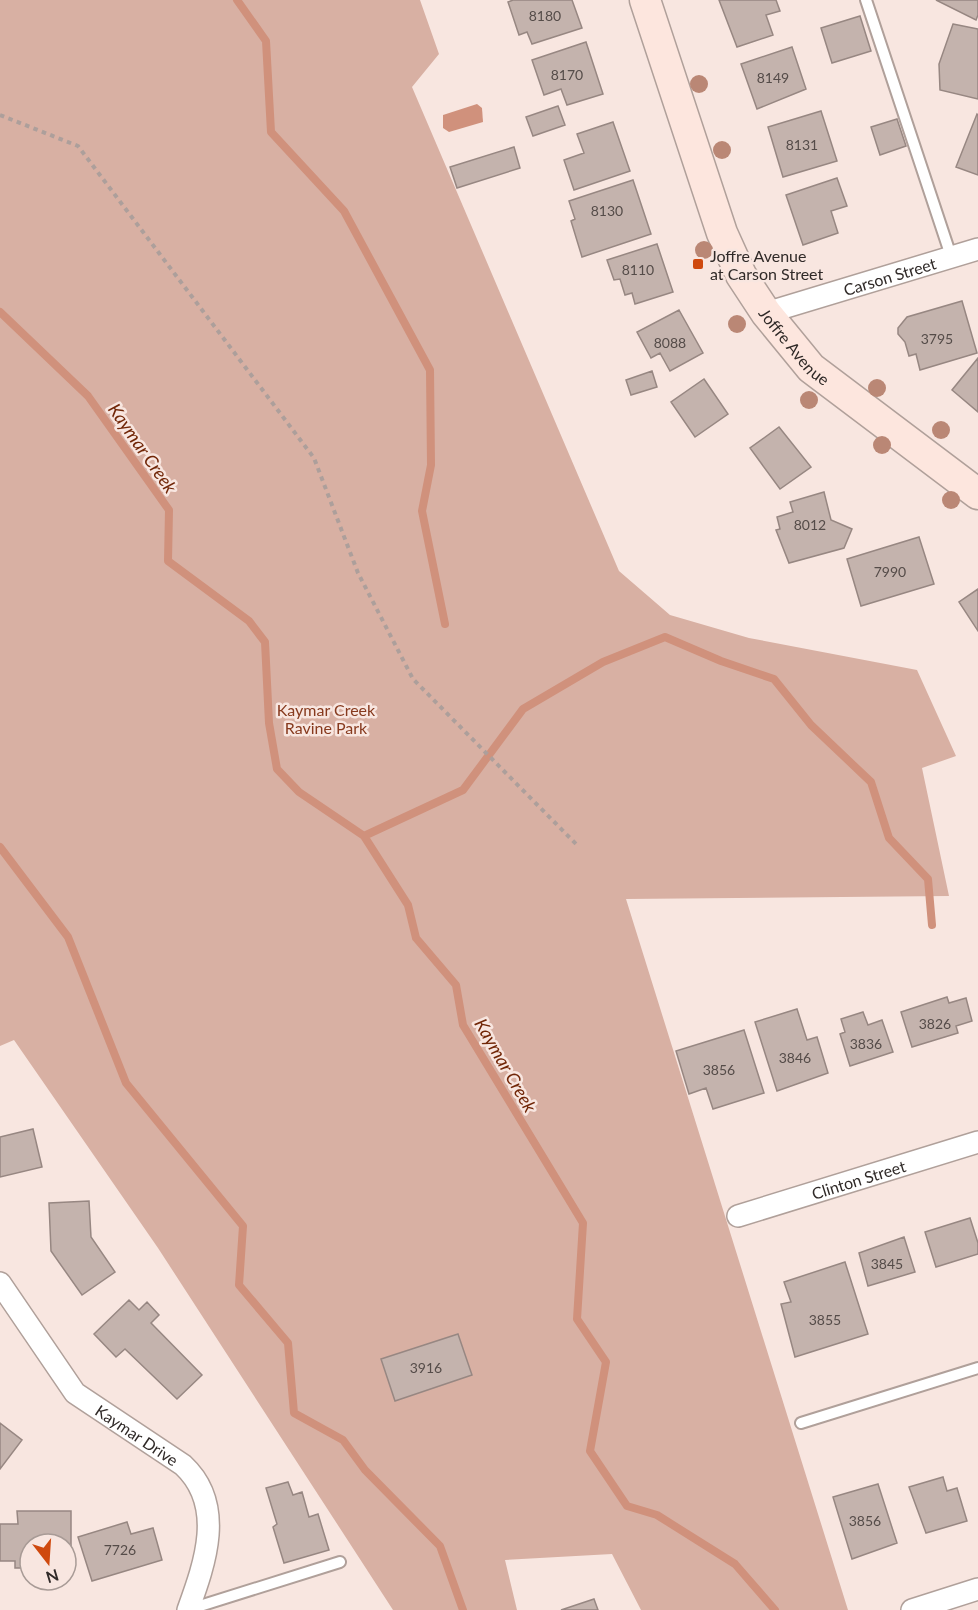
<svg xmlns="http://www.w3.org/2000/svg" width="978" height="1610" font-family="Lato,sans-serif">
  <style>
    .green { fill: #d8b0a3 }
    .water { fill: #d0917c }
    .lines { fill: none; stroke-linecap: round; stroke-linejoin: round }
    .stream { stroke: #d0917c; stroke-width: 8 }
    .building { fill: #c4b3ad; stroke: #978782; stroke-width: 1.5 }
    .lane-casing { stroke: #b0a09a; stroke-width: 14 }
    .street-casing { stroke: #b0a09a; stroke-width: 24 }
    .secondary-casing { stroke: #b0a09a; stroke-width: 33 }
    .path { stroke: #ad9f9b; stroke-width: 4; stroke-dasharray: 4.5 4.5; stroke-linecap: butt }
    .lane { stroke: #fff; stroke-width: 10 }
    .street { stroke: #fff; stroke-width: 21 }
    .secondary { stroke: #fde6de; stroke-width: 30 }
    .tree { fill: #ba8775 }
    .poi-dot { fill: #cf490e; stroke: #f8e6e0; stroke-width: 2 }
    .labels { text-anchor: middle; dominant-baseline: central; stroke-width: 5; stroke-linejoin: round; paint-order: stroke }
    .number-label { font-size: 14px; fill: #554c49 }
    .poi-label { font-size: 16px; fill: #302a28; stroke: #f8e6e0; text-anchor: start }
    .street-label { font-size: 16px; fill: #302a28; stroke: #f8e6e0 }
    .park-label { font-size: 16px; fill: #873a1e; stroke: #f8e6e0 }
    .water-label { font-size: 18px; font-style: italic; fill: #712607; stroke: #f8e6e0 }
  </style>
  <rect width="100%" height="100%" fill="#f8e6e0"/>
  <path class="green" d="M 0,0 L 420,0 L 439,54 L 412,87 L 619,571 L 670,615 L 749,638 L 917,670 L 956,756 L 922,768 L 949,896 L 626,899 L 848,1610 L 641,1610 L 612,1554 L 505,1560 L 517,1610 L 393,1610 L 158,1248 L 14,1040 L 0,1046 Z"/>
  <path class="water" d="M 477,104 L 482,108 L 483,122 L 449,132 L 443,128 L 443,115 Z"/>
  <g class="lines">
    <path class="stream" d="M 237,0 L 266,41 L 271,132 L 344,211 L 430,370 L 431,465 L 422,511 L 445,624
      M 0,312 L 88,396 L 169,510 L 168,561 L 249,621 L 265,642 L 269,723 L 277,769 L 299,792 L 364,836 L 408,905 L 416,938 L 456,985 L 463,1025 L 583,1223 L 577,1319 L 606,1362 L 590,1451 L 627,1506 L 657,1515 L 735,1564 L 775,1610
      M 364,836 L 463,790 L 523,709 L 603,662 L 665,637 L 721,661 L 774,679 L 811,725 L 871,782 L 889,838 L 928,879 L 932,925
      M 0,847 L 68,937 L 126,1083 L 243,1226 L 239,1285 L 288,1343 L 294,1413 L 343,1440 L 365,1470 L 440,1546 L 463,1610"/>
  </g>
  <path class="building" d="M 513,0 L 572,0 L 582,28 L 532,44 L 527,32 L 519,35 L 508,2 Z
    M 719,0 L 776,0 L 780,11 L 766,15 L 773,35 L 737,47 Z
    M 936,0 L 978,0 L 978,15 L 976,20 Z
    M 860,16 L 871,51 L 832,63 L 821,28 Z
    M 953,24 L 978,29 L 978,99 L 940,90 L 939,64 Z
    M 586,42 L 603,94 L 567,105 L 561,89 L 544,95 L 532,60 Z
    M 792,47 L 806,89 L 757,109 L 741,64 Z
    M 558,106 L 565,125 L 533,136 L 526,117 Z
    M 821,111 L 837,161 L 783,177 L 768,127 Z
    M 977,114 L 978,115 L 978,175 L 956,167 Z
    M 897,119 L 906,146 L 880,155 L 871,127 Z
    M 613,122 L 630,171 L 574,190 L 564,160 L 584,153 L 577,134 Z
    M 514,147 L 520,168 L 457,188 L 450,167 Z
    M 837,178 L 847,206 L 831,211 L 838,233 L 803,245 L 786,195 Z
    M 633,180 L 651,234 L 582,257 L 571,221 L 575,219 L 569,201 Z
    M 657,244 L 673,292 L 635,304 L 632,293 L 625,295 L 620,279 L 614,280 L 607,260 Z
    M 962,301 L 977,353 L 920,370 L 916,354 L 909,356 L 905,342 L 898,334 L 898,328 L 907,317 Z
    M 679,310 L 703,353 L 670,371 L 660,353 L 651,358 L 637,332 Z
    M 978,358 L 978,412 L 952,390 Z
    M 652,371 L 657,387 L 631,395 L 626,380 Z
    M 704,379 L 728,414 L 695,437 L 671,402 Z
    M 779,427 L 811,467 L 780,489 L 750,448 Z
    M 824,492 L 831,520 L 852,529 L 844,548 L 789,563 L 776,530 L 780,529 L 777,517 L 793,512 L 790,502 Z
    M 919,537 L 934,584 L 861,606 L 847,559 Z
    M 978,589 L 978,631 L 959,602 Z
    M 947,997 L 949,1003 L 966,998 L 972,1021 L 956,1026 L 958,1033 L 912,1047 L 901,1012 Z
    M 797,1009 L 807,1040 L 817,1037 L 828,1073 L 777,1091 L 755,1022 Z
    M 863,1012 L 868,1025 L 882,1020 L 893,1052 L 850,1066 L 840,1034 L 845,1032 L 841,1019 Z
    M 744,1030 L 764,1093 L 713,1109 L 706,1088 L 689,1094 L 676,1051 Z
    M 33,1129 L 42,1167 L 0,1177 L 0,1137 Z
    M 89,1201 L 91,1237 L 115,1272 L 82,1295 L 51,1251 L 49,1203 Z
    M 970,1218 L 978,1243 L 978,1254 L 936,1267 L 925,1232 Z
    M 904,1237 L 915,1272 L 868,1286 L 859,1253 Z
    M 845,1262 L 868,1334 L 795,1357 L 781,1304 L 791,1302 L 784,1282 Z
    M 129,1300 L 139,1310 L 147,1302 L 159,1315 L 151,1323 L 202,1375 L 177,1399 L 125,1349 L 116,1357 L 94,1334 Z
    M 458,1334 L 472,1375 L 395,1401 L 381,1359 Z
    M 0,1423 L 22,1440 L 0,1469 Z
    M 943,1477 L 947,1491 L 957,1488 L 967,1521 L 926,1533 L 909,1487 Z
    M 288,1482 L 293,1495 L 302,1492 L 309,1517 L 318,1514 L 329,1550 L 284,1563 L 273,1527 L 277,1524 L 266,1488 Z
    M 878,1484 L 897,1543 L 852,1559 L 833,1497 Z
    M 17,1511 L 71,1511 L 71,1568 L 66,1568 L 66,1544 L 30,1544 L 30,1568 L 15,1568 L 15,1561 L 0,1561 L 0,1524 L 18,1524 Z
    M 127,1522 L 131,1534 L 153,1528 L 162,1560 L 92,1581 L 78,1537 Z
    M 594,1599 L 598,1610 L 561,1610 Z"/>
  <g class="lines">
    <defs>
      <path id="lane" d="M 866,0 L 951,256
        M 801,1423 L 978,1368
        M 187,1610 L 340,1562"/>
      <g id="street">
        <path id="s1" d="M 766,313 L 978,249"/>
        <path id="s2" d="M 738,1216 L 978,1142"/>
        <path id="s3" d="M 0,1283 L 75,1393 L 183,1465 C 226,1505 205,1563 188,1610"/>
        <path d="M 912,1610 L 978,1589"/>
      </g>
      <g id="secondary">
        <path id="s4" d="M 645,0 L 722,233 L 741,275 L 766,313 L 811,368 L 978,494"/>
      </g>
    </defs>
    <use href="#lane" class="lane-casing"/>
    <use href="#street" class="street-casing"/>
    <use href="#secondary" class="secondary-casing"/>
    <path class="path" d="M 0,115 L 78,146 L 314,458 L 358,573 L 413,679 L 577,845"/>
    <use href="#lane" class="lane"/>
    <use href="#street" class="street"/>
    <use href="#secondary" class="secondary"/>
  </g>
  <g class="tree">
    <circle cx="699" cy="84" r="9"/>
    <circle cx="722" cy="150" r="9"/>
    <circle cx="704" cy="250" r="9"/>
    <circle cx="737" cy="324" r="9"/>
    <circle cx="877" cy="388" r="9"/>
    <circle cx="809" cy="400" r="9"/>
    <circle cx="941" cy="430" r="9"/>
    <circle cx="882" cy="445" r="9"/>
    <circle cx="951" cy="500" r="9"/>
  </g>
  <rect class="poi-dot" x="692" y="258" width="12" height="12" rx="3"/>
  <g class="labels">
    <g class="number-label">
      <text x="545" y="15">8180</text>
      <text x="567" y="74">8170</text>
      <text x="773" y="77">8149</text>
      <text x="802" y="144">8131</text>
      <text x="607" y="210">8130</text>
      <text x="638" y="269">8110</text>
      <text x="937" y="338">3795</text>
      <text x="670" y="342">8088</text>
      <text x="810" y="524">8012</text>
      <text x="890" y="571">7990</text>
      <text x="935" y="1023">3826</text>
      <text x="866" y="1043">3836</text>
      <text x="795" y="1057">3846</text>
      <text x="719" y="1069">3856</text>
      <text x="887" y="1263">3845</text>
      <text x="825" y="1319">3855</text>
      <text x="426" y="1367">3916</text>
      <text x="865" y="1520">3856</text>
      <text x="120" y="1549">7726</text>
    </g>
    <g class="poi-label">
      <text x="710" y="255">Joffre Avenue<tspan x="710" dy="18">at Carson Street</tspan></text>
    </g>
    <g class="street-label">
      <text stroke="none"><textPath href="#s1" startOffset="129">Carson Street</textPath></text>
      <text stroke="none"><textPath href="#s4" startOffset="381">Joffre Avenue</textPath></text>
      <text stroke="none"><textPath href="#s2" startOffset="126">Clinton Street</textPath></text>
      <text stroke="none"><textPath href="#s3" startOffset="208">Kaymar Drive</textPath></text>
    </g>
    <g class="park-label">
      <text x="326" y="709">Kaymar Creek<tspan x="326" dy="18">Ravine Park</tspan></text>
    </g>
    <g class="water-label">
      <text transform="translate(143 448) rotate(55)">Kaymar Creek</text>
      <text transform="translate(506 1065) rotate(60)">Kaymar Creek</text>
    </g>
  </g>
  <g transform="translate(48 1562) rotate(163)"><circle r="28" fill="#f8e6e0" stroke="#a89b96" stroke-width="1.5"/>
  <path d="M0-4.5L10 22L0 15L-10 22Z" fill="#cf490e"/>
  <text y="-9" font-size="16" font-weight="bold" text-anchor="middle" fill="#302a28">N</text>
  </g>
</svg>
